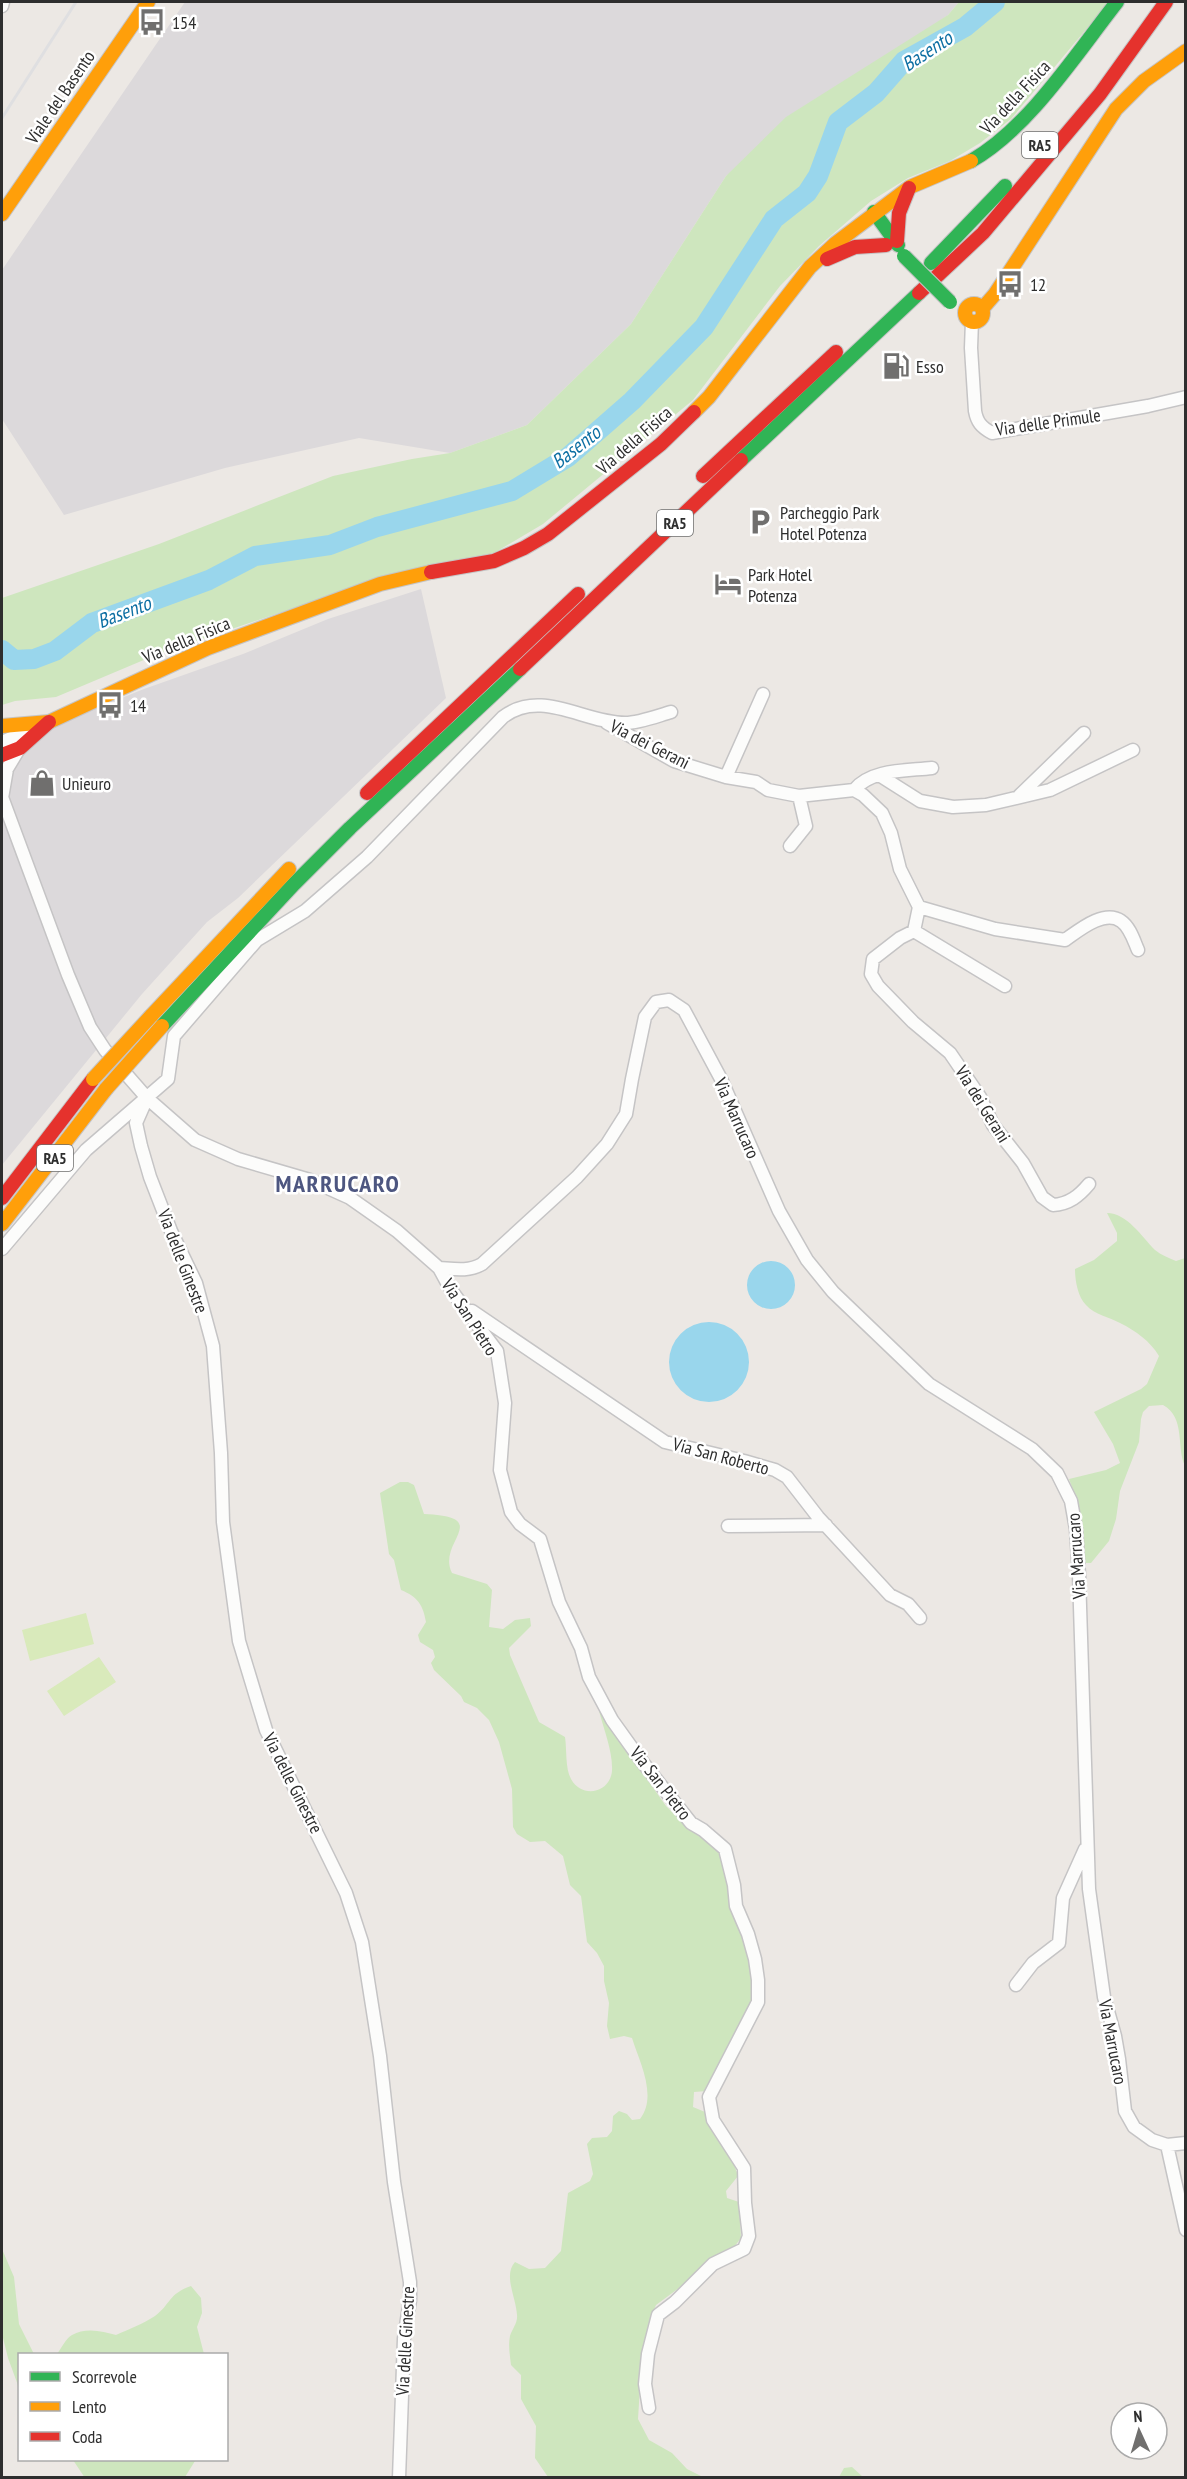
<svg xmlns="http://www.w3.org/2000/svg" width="1187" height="2479" font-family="'PT Sans Narrow',sans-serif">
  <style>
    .industrial { fill: #dcd9db }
    .green { fill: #cee6be }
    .pitch { fill: #d9eabb }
    .water { fill: #99d6ec }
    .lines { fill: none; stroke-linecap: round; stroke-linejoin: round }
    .river { stroke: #99d6ec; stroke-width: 20 }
    .street-casing { stroke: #c5c4c5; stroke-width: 15 }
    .fast-casing { stroke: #c5c4c5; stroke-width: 16 }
    .slow-casing { stroke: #c5c4c5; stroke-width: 16 }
    .jam-casing { stroke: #c5c4c5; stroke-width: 16 }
    .street { stroke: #fcfcfb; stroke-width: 12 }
    .fast { stroke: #30b455; stroke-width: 14 }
    .slow { stroke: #ff9f0a; stroke-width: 14 }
    .jam { stroke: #e5322d; stroke-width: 14 }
    .rail { stroke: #dfdfe1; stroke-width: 3 }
    .fast-bridge-casing { stroke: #c5c4c5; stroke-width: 16; stroke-linecap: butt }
    .slow-bridge-casing { stroke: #c5c4c5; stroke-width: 16; stroke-linecap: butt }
    .fast-bridge { stroke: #30b455; stroke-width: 14 }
    .slow-bridge { stroke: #ff9f0a; stroke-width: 14 }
    .labels { text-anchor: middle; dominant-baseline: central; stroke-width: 5; stroke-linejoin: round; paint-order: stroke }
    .shield { fill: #fff; stroke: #6d6d6d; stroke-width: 1.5 }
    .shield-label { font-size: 16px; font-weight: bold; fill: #2e2e2e }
    .poi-label { font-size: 18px; fill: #2e2e2e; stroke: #fff; text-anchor: start }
    .street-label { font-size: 18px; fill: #2e2e2e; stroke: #fff }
    .water-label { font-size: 20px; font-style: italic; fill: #0d6fa3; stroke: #fff }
    .district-label { font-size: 24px; font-weight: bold; letter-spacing: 1.5px; fill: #4d5680; stroke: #fff }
  </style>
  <rect width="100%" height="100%" fill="#ece8e4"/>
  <path class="industrial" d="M 185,2 L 959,2 L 948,15 L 726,176 L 631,324 L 527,425 L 450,453 L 359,438 L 225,468 L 64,515 L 2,419 L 2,270 Z
    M 421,589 L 446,698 L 238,898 L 207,922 L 142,994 L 2,1165 L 2,746 L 144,689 L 243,654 L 328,619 Z"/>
  <path class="green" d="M 959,2 L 1109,2 L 1011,119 L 980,143 L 950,161 L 908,178 L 871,201 L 819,246 L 780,286 L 693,400 L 543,524 L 494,553 L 400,572 L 158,654 L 56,697 L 15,701 L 2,705 L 2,598 L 159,544 L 333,476 L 412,459 L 450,453 L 527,425 L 631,324 L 726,176 L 786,117 L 948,15 Z
    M 1107,1213 C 1127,1213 1142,1237 1155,1250 C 1161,1255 1169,1258 1176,1261 L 1185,1258 L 1185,1466 C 1176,1447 1186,1418 1163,1405 L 1149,1406 L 1143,1412 L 1141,1419 L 1139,1442 L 1120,1491 L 1116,1519 L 1109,1541 L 1091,1563 L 1085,1563 C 1084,1534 1080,1506 1069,1479 L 1106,1470 L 1120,1463 L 1113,1444 L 1094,1412 L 1141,1389 L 1147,1384 L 1159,1356 C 1150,1341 1136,1331 1120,1323 C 1109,1317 1095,1315 1086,1305 C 1078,1297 1075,1281 1075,1269 L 1094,1260 L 1117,1241 L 1117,1233 Z
    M 400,1482 L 408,1482 L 414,1485 L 424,1514 C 495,1517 436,1542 452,1573 L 487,1584 L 492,1590 L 489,1627 L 503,1629 L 515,1620 L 530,1618 L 531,1626 L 509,1648 L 510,1655 L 539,1722 L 565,1737 C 567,1750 565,1768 571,1779 C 582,1799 610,1793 612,1771 C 613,1752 604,1730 599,1711 L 666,1806 L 682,1822 L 715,1848 L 723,1856 L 729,1870 L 730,1901 L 750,1961 L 753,1985 L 752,2004 L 707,2091 L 694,2092 L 693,2107 L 705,2112 C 713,2135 732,2153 738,2176 L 726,2191 L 727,2198 L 739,2202 L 741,2238 L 734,2247 L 709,2260 L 679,2288 L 656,2305 L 650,2319 L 641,2371 L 638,2419 L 649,2440 L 672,2453 L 687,2469 L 703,2477 L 548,2477 L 535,2458 L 536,2426 L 521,2399 L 521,2375 L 511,2365 C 510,2356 508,2345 510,2336 C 512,2329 518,2323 517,2315 C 516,2297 503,2275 515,2262 L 529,2269 L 545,2268 L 561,2251 L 568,2193 L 590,2181 L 593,2174 L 587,2144 L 592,2138 L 607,2137 L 612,2131 L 613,2116 L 619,2111 L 627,2114 L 632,2120 L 640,2119 C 658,2096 639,2061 632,2038 L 624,2036 L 610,2039 L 607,2026 L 609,2003 L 604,1981 L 604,1966 L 597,1953 L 587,1942 L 581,1896 L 570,1885 L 563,1856 L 545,1841 L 530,1842 L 517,1834 L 513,1827 L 512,1789 L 499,1742 L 489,1720 L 477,1708 L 464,1702 L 461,1696 L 434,1670 L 431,1663 L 435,1657 L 433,1650 L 420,1642 L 418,1635 L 426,1622 C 423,1605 418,1597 401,1590 L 394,1560 L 389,1554 L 380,1493 Z
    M 2,2237 L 2,2249 L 14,2277 L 19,2324 L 34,2354 L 20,2354 L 19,2388 L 8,2358 L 2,2334 Z
    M 191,2286 L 201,2298 L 202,2313 L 197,2327 L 204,2354 L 57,2354 C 61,2349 66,2338 72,2335 C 85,2327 103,2331 116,2335 C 129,2329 143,2324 155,2316 C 171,2304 168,2294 191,2286 Z
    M 73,2460 L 194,2460 L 195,2461 L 185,2477 L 85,2478 Z
    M 852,2467 L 863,2477 L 839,2477 L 844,2468 Z"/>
  <path class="pitch" d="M 86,1613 L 94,1644 L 30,1661 L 22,1630 Z
    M 99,1657 L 116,1682 L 64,1716 L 47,1691 Z"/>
  <path class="water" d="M747 1285a24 24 0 1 1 48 0a24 24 0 1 1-48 0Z
    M669 1362a40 40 0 1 1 80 0a40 40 0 1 1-80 0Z"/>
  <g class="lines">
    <path class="river" d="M 2,650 L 14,660 L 34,659 L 55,651 L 92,623 L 209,580 L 255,556 L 330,545 L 377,527 L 512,491 L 568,457 L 632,401 L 704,327 L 774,219 L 807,193 L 818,176 L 838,122 L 876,93 L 904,61 L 965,27 L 995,2"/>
    <defs>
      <path id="street" d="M 2,6 L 3,2
        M 972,321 L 971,348 L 975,411 C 977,422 981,427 992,433 L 1148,406 L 1186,397
        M 607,723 L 674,761 L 726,777 L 756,782 L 768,790 L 799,796 L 854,790 L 863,795 L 882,813 L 891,833 L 900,869 L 919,907 L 914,931 L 900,938 L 873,959 L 871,974 L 878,986 L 913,1022 L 950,1053 L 980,1097 L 993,1125 L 1023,1163 L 1042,1197 L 1053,1205 C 1069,1204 1079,1196 1089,1184
        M 2,742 L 39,726
        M 879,775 L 920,801 L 953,807 L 986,805 L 1050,790 L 1133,750
        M 726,777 L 763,694
        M 854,790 C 871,769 906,771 932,768
        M 1019,796 L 1084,733
        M 2,797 L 68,975 L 90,1027 L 105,1050 L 147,1098 L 195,1140 L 238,1159 L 310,1180 L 350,1198 L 397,1231 L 439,1268 L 451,1290 L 497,1351 L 505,1403 L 500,1470 L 511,1512 L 520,1524 L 540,1539 L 559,1602 L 581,1648 L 589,1677 L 612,1720 L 640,1759 L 691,1823 L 703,1830 L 725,1849 L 734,1885 L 736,1906 L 748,1934 L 755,1959 L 758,1980 L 758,2002 L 709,2097 L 713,2120 L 744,2168 L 745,2203 L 749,2236 L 744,2249 L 713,2264 L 675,2302 L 658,2315 L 648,2354 L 645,2384 L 649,2408
        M 2,798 L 7,769 L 19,749
        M 790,846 L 806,826 L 799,796
        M 919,907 L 995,929 L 1065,940 C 1078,931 1104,909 1121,921 C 1130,927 1134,941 1138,950
        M 914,931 L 1005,986
        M 147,1098 L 136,1123 L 141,1146 L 150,1177 L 171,1231 L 196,1283 L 213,1346 L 221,1453 L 223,1522 L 239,1641 L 266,1730 L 346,1893 L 362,1942 L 380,2056 L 394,2182 L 410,2282 L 410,2300 L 404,2339 L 399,2478
        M 2,1249 L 86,1150 L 168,1079 L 174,1036 L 257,940 L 305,911 L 367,857 L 503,717 C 541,688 584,723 625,723 C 639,723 657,716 671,712
        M 439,1268 C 454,1269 468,1272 482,1264 L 577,1177 L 607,1144 L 626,1114 L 632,1079 L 645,1017 L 656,1002 L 669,1000 L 684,1010 L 721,1079 L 779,1211 L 807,1260 L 833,1292 L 929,1384 L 1032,1449 L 1057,1473 L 1071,1501 L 1076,1529 L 1079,1575 L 1089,1889 L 1104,1997 L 1115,2036 L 1119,2059 L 1125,2111 L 1134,2127 L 1152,2140 L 1167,2145 L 1186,2143
        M 472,1311 L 665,1442 L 744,1461 L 775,1470 L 787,1477 L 818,1517 L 890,1595 L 908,1604 L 920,1618
        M 728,1526 L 826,1525
        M 1016,1985 L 1033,1963 L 1059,1943 L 1063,1898 L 1085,1849
        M 1167,2145 L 1186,2230"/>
      <path id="fast" d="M 971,161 C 1028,129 1076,54 1117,2
        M 874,212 L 898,245
        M 931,263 L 1005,186
        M 741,460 L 919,293
        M 162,1026 L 294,884 L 350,828 L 520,669"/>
      <path id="slow" d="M 2,214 L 148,2
        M965 313a9 9 0 1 1 18 0a9 9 0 1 1-18 0Z
        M 982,309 L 995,294 L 1116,109 L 1144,81 L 1186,51
        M 694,412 L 709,397 L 810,267 L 836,243 L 910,187 L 971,161
        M 2,726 L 49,722 L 208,648 L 380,584 L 431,572
        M 151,1016 L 289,869
        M 2,1224 L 106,1089"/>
      <path id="jam" d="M 897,241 L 899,213 L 909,188
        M 827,259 L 855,247 L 886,245
        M 919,293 L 983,233 L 1100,94 L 1166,2
        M 703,476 L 836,352
        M 431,572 L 494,561 L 524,548 L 548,534 L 661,444 L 694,412
        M 520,669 L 741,460
        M 2,755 L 20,748 L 49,722
        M 367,793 L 578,594
        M 2,1198 L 93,1079"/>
    </defs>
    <use href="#street" class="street-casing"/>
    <use href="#fast" class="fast-casing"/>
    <use href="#slow" class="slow-casing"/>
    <use href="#jam" class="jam-casing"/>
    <use href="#street" class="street"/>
    <use href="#fast" class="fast"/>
    <use href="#slow" class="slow"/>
    <use href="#jam" class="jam"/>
    <path class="rail" d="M 2,118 L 76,2"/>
    <defs>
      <path id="fast-bridge" d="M 904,256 L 950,302"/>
      <path id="slow-bridge" d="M 93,1079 L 151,1016
        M 106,1089 L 162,1026"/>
    </defs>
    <use href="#fast-bridge" class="fast-bridge-casing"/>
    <use href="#slow-bridge" class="slow-bridge-casing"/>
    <use href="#fast-bridge" class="fast-bridge"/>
    <use href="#slow-bridge" class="slow-bridge"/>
  </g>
  <defs>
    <symbol id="bus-bare" viewBox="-9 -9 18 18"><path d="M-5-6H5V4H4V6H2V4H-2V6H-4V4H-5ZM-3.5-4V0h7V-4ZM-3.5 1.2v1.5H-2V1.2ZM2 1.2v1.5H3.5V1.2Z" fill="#706f6e" stroke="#fff" stroke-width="2.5" paint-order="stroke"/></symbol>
    <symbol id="fuel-bare" viewBox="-9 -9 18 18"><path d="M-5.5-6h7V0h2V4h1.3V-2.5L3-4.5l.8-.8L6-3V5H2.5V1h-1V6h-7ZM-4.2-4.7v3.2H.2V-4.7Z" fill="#706f6e" stroke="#fff" stroke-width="2.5" paint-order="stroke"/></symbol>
    <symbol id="parking-bare" viewBox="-9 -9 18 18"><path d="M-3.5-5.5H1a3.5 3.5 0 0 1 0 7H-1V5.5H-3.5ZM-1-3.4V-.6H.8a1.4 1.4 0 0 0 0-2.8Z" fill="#706f6e" stroke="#fff" stroke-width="2.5" paint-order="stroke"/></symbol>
    <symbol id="hotel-bare" viewBox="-9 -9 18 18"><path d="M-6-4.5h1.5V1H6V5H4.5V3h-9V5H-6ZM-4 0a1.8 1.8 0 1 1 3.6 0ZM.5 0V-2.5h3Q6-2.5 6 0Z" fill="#706f6e" stroke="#fff" stroke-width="2.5" paint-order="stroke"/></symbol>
    <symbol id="shop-bare" viewBox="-9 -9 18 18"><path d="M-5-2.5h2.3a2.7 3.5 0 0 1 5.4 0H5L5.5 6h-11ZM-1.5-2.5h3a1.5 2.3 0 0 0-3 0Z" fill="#706f6e" stroke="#fff" stroke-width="2.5" paint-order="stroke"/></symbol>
  </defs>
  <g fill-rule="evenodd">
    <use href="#bus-bare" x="133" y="3" width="38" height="38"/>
    <use href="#bus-bare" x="991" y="265" width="38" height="38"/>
    <use href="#fuel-bare" x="877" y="347" width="38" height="38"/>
    <use href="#parking-bare" x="741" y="503" width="38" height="38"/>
    <use href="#hotel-bare" x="709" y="565" width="38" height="38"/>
    <use href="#bus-bare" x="91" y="686" width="38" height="38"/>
    <use href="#shop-bare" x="23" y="764" width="38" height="38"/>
  </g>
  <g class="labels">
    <g class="shield">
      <rect x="1022" y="132" width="36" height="26" rx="4.5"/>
      <rect x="657" y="510" width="36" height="26" rx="4.5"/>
      <rect x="37" y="1145" width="36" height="26" rx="4.5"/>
    </g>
    <g class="shield-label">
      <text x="1040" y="145">RA5</text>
      <text x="675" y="523">RA5</text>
      <text x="55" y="1158">RA5</text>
    </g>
    <g class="poi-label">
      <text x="172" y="22">154</text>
      <text x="1030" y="284">12</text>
      <text x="916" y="366">Esso</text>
      <text x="780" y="512">Parcheggio Park<tspan x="780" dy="21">Hotel Potenza</tspan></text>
      <text x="748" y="574">Park Hotel<tspan x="748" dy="21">Potenza</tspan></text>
      <text x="130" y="705">14</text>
      <text x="62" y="783">Unieuro</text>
    </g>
    <g class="street-label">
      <text transform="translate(60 97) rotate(-56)">Viale del Basento</text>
      <text transform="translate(1015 97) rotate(-47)">Via della Fisica</text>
      <text transform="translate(1048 422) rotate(-8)">Via delle Primule</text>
      <text transform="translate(634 440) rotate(-41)">Via della Fisica</text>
      <text transform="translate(186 640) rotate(-23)">Via della Fisica</text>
      <text transform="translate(650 744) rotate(27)">Via dei Gerani</text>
      <text transform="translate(983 1104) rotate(58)">Via dei Gerani</text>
      <text transform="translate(737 1118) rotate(66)">Via Marrucaro</text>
      <text transform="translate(183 1261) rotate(69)">Via delle Ginestre</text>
      <text transform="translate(470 1317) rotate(57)">Via San Pietro</text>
      <text transform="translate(721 1456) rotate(15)">Via San Roberto</text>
      <text transform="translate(1076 1556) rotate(-94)">Via Marrucaro</text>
      <text transform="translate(293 1783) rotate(63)">Via delle Ginestre</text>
      <text transform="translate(661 1783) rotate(52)">Via San Pietro</text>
      <text transform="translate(1113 2042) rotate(79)">Via Marrucaro</text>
      <text transform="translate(405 2341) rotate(-87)">Via delle Ginestre</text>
    </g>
    <g class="water-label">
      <text transform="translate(927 51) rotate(-33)">Basento</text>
      <text transform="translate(576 447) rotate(-38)">Basento</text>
      <text transform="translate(124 612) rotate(-21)">Basento</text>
    </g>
    <g class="district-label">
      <text x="338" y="1183">MARRUCARO</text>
    </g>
  </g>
  <rect width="1187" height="2479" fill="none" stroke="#2e2e2e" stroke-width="6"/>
  <rect x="18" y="2353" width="210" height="108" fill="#ffffff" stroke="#ababab" stroke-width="1.5"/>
  <rect x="30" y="2372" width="30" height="9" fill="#30b455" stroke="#ababab" stroke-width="1.5"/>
  <text x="72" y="2383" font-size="18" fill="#2e2e2e">Scorrevole</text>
  <rect x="30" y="2402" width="30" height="9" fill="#ff9f0a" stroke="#ababab" stroke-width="1.5"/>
  <text x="72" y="2413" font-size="18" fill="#2e2e2e">Lento</text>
  <rect x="30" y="2432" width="30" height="9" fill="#e5322d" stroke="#ababab" stroke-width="1.5"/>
  <text x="72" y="2443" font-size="18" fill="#2e2e2e">Coda</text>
  <g transform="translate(1139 2431) rotate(356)"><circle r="28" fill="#ffffff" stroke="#ababab" stroke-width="1.5"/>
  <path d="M0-4.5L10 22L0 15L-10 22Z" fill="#706f6e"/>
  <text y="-9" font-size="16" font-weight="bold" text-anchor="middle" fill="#2e2e2e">N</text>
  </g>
</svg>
